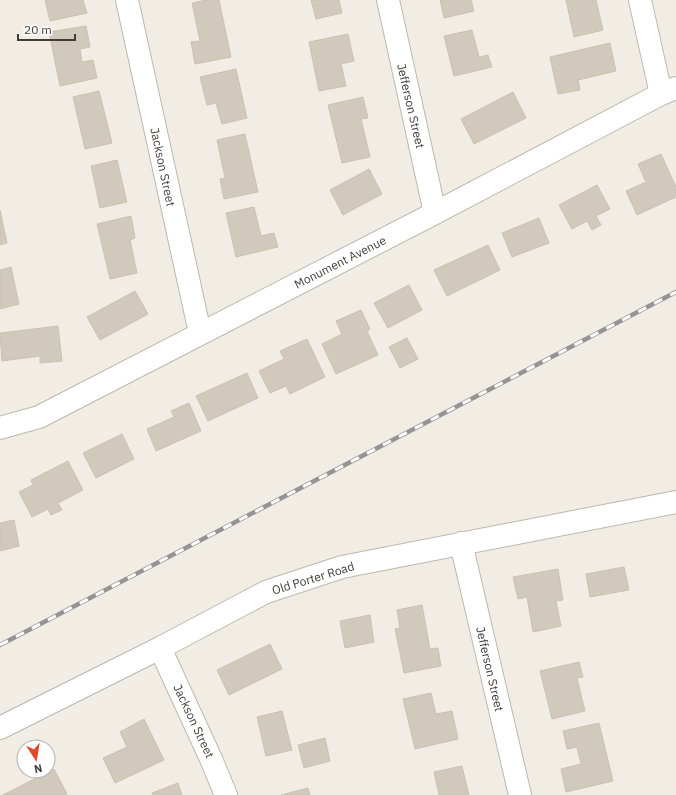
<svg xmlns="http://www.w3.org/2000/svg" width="676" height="795" font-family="'IBM Plex Sans',sans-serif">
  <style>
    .building { fill: #d1c9bc; stroke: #cbc1b0 }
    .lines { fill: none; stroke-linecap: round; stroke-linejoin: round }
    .minor-casing { stroke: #beb8ac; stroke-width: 24 }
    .minor { stroke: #fff; stroke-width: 22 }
    .rail-casing { stroke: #949494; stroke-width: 4.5 }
    .rail { stroke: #fff; stroke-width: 3; stroke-dasharray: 9; stroke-linecap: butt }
    .labels { text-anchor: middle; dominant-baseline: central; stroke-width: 3; stroke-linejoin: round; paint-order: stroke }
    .street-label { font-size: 12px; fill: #423d36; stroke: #fff }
  </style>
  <rect width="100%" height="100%" fill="#f1ede5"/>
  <path class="building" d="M 45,0 L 83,0 L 87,13 L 50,21 Z
    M 206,0 L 219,0 L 231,57 L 195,64 L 191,42 L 200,41 L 192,3 Z
    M 311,0 L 339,0 L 342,13 L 316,19 Z
    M 440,0 L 471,0 L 474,11 L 444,18 Z
    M 566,0 L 596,0 L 603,30 L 574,37 Z
    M 86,26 L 90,47 L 80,49 L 82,62 L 93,60 L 97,78 L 60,86 L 49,32 Z
    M 472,30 L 479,57 L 488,55 L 492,67 L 454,76 L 444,36 Z
    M 348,34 L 354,61 L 341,64 L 346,86 L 319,91 L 309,42 Z
    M 610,43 L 616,71 L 578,80 L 580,90 L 558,94 L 550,57 Z
    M 236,69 L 247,118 L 222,124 L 216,103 L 207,105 L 200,77 Z
    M 99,91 L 112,143 L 85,149 L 73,97 Z
    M 513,92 L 526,118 L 474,144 L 461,119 Z
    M 363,97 L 368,118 L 361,119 L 370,157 L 342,163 L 328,105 Z
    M 245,134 L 258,192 L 224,199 L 220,179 L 225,178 L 217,140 Z
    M 661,154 L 676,187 L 676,197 L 637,215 L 626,191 L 646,182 L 638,164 Z
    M 117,160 L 127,202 L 100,208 L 91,166 Z
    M 369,169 L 382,194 L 343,215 L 330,190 Z
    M 597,185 L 610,209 L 596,216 L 601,225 L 592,230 L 587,221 L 572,229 L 559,205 Z
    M 254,207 L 261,236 L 274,233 L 278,247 L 236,257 L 226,213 Z
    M 0,210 L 7,243 L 0,245 Z
    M 131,216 L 135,238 L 130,240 L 137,273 L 110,279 L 97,224 Z
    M 539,218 L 549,243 L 512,257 L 502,233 Z
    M 488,245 L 500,270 L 447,296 L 434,270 Z
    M 11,267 L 19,304 L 0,309 L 0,270 Z
    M 409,285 L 422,310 L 388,328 L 374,303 Z
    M 135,291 L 148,314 L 100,340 L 87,317 Z
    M 361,310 L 370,329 L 367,331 L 378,355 L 336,374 L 322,344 L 342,334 L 336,321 Z
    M 58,326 L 62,361 L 40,363 L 40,356 L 2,361 L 0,333 Z
    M 407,338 L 418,359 L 400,368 L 389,347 Z
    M 307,339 L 325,377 L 290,394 L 286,386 L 270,393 L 259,371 L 284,359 L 280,351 Z
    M 247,373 L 258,398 L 208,421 L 196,396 Z
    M 189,403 L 201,431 L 156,451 L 147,429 L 174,417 L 171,411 Z
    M 122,434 L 134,459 L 96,478 L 83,453 Z
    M 68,461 L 83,490 L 58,503 L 62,510 L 51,515 L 48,509 L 32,517 L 19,492 L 33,485 L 31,480 Z
    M 14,520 L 19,546 L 0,551 L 0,523 Z
    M 624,567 L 629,590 L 590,597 L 586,574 Z
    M 558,569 L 563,600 L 556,601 L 561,626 L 533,632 L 527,597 L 518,599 L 513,577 Z
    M 422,605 L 430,649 L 438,648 L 441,666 L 404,673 L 395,629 L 400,628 L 397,610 Z
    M 370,615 L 374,642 L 345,648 L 340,621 Z
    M 270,644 L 282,669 L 229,695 L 217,670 Z
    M 579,662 L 583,677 L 577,678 L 585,711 L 552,719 L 540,671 Z
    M 431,693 L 436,714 L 452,711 L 458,739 L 415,749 L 403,699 Z
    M 282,711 L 292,750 L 266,756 L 257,717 Z
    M 144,719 L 164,760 L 115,783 L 103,758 L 127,747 L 120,732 Z
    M 599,723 L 613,781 L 566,792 L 561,769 L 581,764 L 577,747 L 567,749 L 563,731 Z
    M 325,738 L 330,761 L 304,768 L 298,745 Z
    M 462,766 L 469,795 L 439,795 L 434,772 Z
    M 54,769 L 67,794 L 64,795 L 3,795 Z
    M 178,783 L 182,795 L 153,795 L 152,793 Z
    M 308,788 L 310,795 L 281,795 Z"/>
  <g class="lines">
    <defs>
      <path id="minor" d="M 127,0 L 200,333
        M 388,0 L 435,213
        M 640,0 L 661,94
        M 0,428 L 39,417 L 435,213 L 661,94 L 676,88
        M 461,543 L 520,795
        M 160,648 L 211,759 L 226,795
        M 0,728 L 160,648 L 266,592 L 342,567 L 676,502"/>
    </defs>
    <use href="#minor" class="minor-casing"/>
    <use href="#minor" class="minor"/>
    <defs>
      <path id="rail" d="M 0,645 L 676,292"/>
    </defs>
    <use href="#rail" class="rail-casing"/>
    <use href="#rail" class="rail"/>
  </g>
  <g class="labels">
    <g class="street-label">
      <text transform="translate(411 106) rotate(77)">Jefferson Street</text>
      <text transform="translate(163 167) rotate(78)">Jackson Street</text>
      <text transform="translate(340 262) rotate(-27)">Monument Avenue</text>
      <text transform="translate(313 578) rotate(-17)">Old Porter Road</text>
      <text transform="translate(490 669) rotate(77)">Jefferson Street</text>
      <text transform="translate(194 721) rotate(65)">Jackson Street</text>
    </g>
  </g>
  <g transform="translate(36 759) rotate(168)"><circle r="19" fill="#ffffff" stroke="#b3b1af"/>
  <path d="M0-3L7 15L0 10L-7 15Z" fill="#e2492b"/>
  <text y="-6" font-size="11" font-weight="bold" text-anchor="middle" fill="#423d36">N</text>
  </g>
  <path d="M18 34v6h57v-6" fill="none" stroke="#423d36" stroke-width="2"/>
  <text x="24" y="34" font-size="12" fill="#423d36" stroke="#ffffff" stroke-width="3" paint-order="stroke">20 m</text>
</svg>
